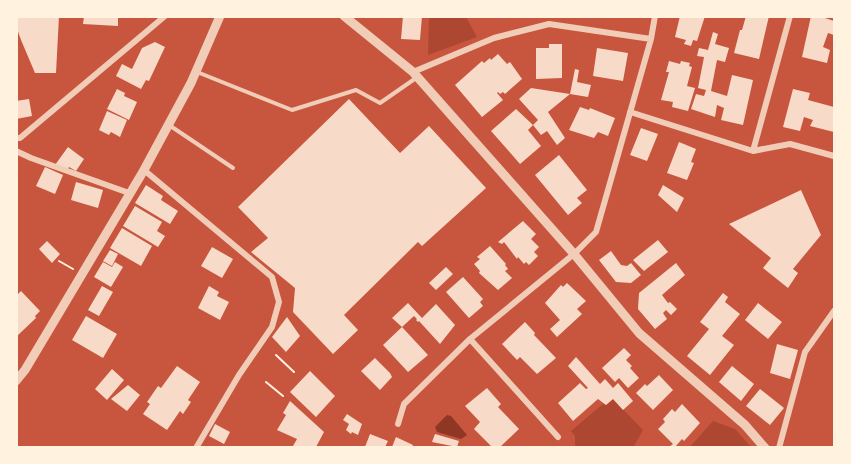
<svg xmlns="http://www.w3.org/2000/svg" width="851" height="464" font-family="Helvetica,sans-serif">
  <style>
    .green { fill: #ae4732 }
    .water { fill: #8f3625 }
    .building { fill: #f7dbc8 }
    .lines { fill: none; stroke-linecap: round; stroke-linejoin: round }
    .path { stroke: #fff3e0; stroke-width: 2 }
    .service { stroke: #f1ccb7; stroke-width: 4 }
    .minor { stroke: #f1ccb7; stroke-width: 6 }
    .tertiary { stroke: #f1ccb7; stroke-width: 9 }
  </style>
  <rect width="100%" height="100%" fill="#c8553d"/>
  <path class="green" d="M 429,17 L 466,17 L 477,37 L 428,55 Z
    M 613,399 L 643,430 L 633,448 L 575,447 L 575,436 L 571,431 L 603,404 L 606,405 Z
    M 713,421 L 735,429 L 751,447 L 690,447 Z"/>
  <path class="water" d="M 447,415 L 451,416 L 467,435 L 461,439 L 437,432 L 435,427 Z"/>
  <path class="building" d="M 16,16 L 59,16 L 56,73 L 35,73 L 21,40 L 16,26 Z
    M 84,16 L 118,16 L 118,26 L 83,24 Z
    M 403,16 L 422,16 L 420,40 L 401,39 Z
    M 680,16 L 705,16 L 697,41 L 693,40 L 691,46 L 684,44 L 686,40 L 675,37 Z
    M 746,16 L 769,16 L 759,59 L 734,53 L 740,30 L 742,30 Z
    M 811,16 L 819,16 L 834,21 L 834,35 L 828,33 L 823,47 L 830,50 L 827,63 L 802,57 Z
    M 713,32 L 718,34 L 715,44 L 729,48 L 725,62 L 717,60 L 711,91 L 727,96 L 732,75 L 753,80 L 743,125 L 721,120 L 724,108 L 717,105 L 715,117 L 691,109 L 696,94 L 704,96 L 706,90 L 698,88 L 704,57 L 697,56 L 699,48 L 708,50 Z
    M 155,42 L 165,47 L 149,81 L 146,80 L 141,89 L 116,76 L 122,64 L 132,69 L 142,48 Z
    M 549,44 L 562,44 L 562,78 L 536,79 L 536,48 L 549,48 Z
    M 597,48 L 628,53 L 623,81 L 593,76 Z
    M 498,54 L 507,64 L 510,62 L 522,79 L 505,94 L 503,92 L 500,94 L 498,92 L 497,93 L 503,100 L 482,117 L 455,85 L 482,61 L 484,63 L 490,58 L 491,60 Z
    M 669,61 L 680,64 L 681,61 L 690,63 L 689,66 L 692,67 L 687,86 L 695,88 L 688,111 L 672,107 L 673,102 L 661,100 L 669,72 L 666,72 Z
    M 575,69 L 579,70 L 577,82 L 591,85 L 588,97 L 570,94 Z
    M 531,88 L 570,94 L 548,112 L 565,138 L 557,145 L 547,131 L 541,135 L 533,125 L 528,130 L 541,146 L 520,164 L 491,131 L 516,109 L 533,125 L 538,120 L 519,99 Z
    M 117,89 L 125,93 L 124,96 L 137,102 L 129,120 L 107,109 Z
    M 793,89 L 810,93 L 808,100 L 834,107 L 834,132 L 810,126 L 813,120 L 804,117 L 800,131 L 783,127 Z
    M 29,99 L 32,116 L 16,119 L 16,101 Z
    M 349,99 L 400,153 L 429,126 L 486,188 L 422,246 L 418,242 L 344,315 L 358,330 L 333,354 L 293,312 L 295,288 L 251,252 L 268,238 L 238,207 Z
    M 580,107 L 589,110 L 590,108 L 615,118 L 608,136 L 598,132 L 594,138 L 569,130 Z
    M 107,111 L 127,120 L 120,137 L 111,132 L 109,135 L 99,130 Z
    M 641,128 L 658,134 L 647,161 L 630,155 Z
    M 679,142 L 696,149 L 691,162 L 694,163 L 687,180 L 667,173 Z
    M 68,147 L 84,159 L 76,171 L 69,167 L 67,170 L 55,165 Z
    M 559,155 L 587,190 L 577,198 L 582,203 L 568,215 L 535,175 Z
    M 45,167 L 63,175 L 55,194 L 36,186 Z
    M 76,182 L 103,190 L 98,208 L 71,200 Z
    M 146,185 L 163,196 L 161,200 L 178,211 L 170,224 L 135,203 Z
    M 663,185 L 684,198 L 677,212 L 658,195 Z
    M 801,190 L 821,235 L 793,269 L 798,273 L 788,288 L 763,268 L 771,258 L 729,224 Z
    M 135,206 L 162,222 L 157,231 L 165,236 L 158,247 L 123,226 Z
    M 523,221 L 536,234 L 531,239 L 539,247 L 534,252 L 538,256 L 529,265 L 526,262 L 524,264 L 518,257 L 517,259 L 504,242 L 502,244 L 498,242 Z
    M 122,228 L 152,246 L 141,266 L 110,248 Z
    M 658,240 L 668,252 L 644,271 L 633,260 Z
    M 47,241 L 60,254 L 52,263 L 39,249 Z
    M 490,246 L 506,264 L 505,265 L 508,269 L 505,271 L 512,278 L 498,290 L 479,273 L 480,271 L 474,264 L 480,259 L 477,257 Z
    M 212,247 L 233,259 L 222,278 L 201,266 Z
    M 110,250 L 118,254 L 112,266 L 103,261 Z
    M 611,251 L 621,265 L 627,266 L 631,263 L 641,275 L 631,283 L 616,282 L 599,260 Z
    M 103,262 L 112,267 L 115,262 L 123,267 L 111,287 L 94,277 Z
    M 676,263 L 685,275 L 662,295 L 668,303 L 670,302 L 677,309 L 671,315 L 666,310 L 663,313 L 667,319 L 655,329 L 638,309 L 639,293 Z
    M 446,267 L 453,274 L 436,290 L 429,283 Z
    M 463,277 L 483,299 L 480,302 L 483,306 L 469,318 L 446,292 Z
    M 567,283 L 586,301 L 577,309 L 582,314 L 557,337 L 550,329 L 560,320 L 545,303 L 561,285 L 563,287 Z
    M 102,286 L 113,292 L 99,316 L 88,310 Z
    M 209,286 L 219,292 L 217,296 L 229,302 L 220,320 L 198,308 Z
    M 21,291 L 40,311 L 35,316 L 36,318 L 16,337 L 16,296 Z
    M 723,293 L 728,297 L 725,302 L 740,314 L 722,336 L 734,345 L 710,375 L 687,356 L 709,329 L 700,322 Z
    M 408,303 L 422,318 L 436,304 L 455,325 L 440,344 L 419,321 L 418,322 L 416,320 L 417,319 L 414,316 L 402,327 L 392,318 Z
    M 758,303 L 782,322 L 768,339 L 745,320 Z
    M 86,316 L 117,334 L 103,358 L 72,340 Z
    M 287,317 L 300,336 L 286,352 L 272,337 Z
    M 525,322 L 535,333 L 534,335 L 556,358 L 537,374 L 520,357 L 517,360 L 502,344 Z
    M 402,327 L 428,355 L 408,372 L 383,345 Z
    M 777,344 L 798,350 L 790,379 L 770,373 Z
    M 624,348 L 631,355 L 626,360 L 632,366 L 630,368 L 639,378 L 628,388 L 619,378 L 615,382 L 602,368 Z
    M 576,357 L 600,384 L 605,379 L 613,388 L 618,383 L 633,401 L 623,410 L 613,399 L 606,405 L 598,399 L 573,421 L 558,403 L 580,383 L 586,389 L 588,388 L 568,366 Z
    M 375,358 L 390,373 L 392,377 L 380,390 L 361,371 Z
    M 177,366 L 200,382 L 188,400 L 191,402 L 183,414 L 180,411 L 167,430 L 143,414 L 150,404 L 147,402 L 158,386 L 161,388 Z
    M 732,366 L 754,384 L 741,401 L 719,382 Z
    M 112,369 L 124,380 L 107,400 L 95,389 Z
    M 310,371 L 335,396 L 316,417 L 290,392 Z
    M 659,375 L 673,390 L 653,410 L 636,393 L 645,384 L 647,386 Z
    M 128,385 L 140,395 L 127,411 L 111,399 Z
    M 487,388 L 501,404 L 498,407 L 519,429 L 500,447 L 492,447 L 474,429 L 480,422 L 465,406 Z
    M 760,389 L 784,408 L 770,425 L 746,406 Z
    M 290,401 L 324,432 L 316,447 L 293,446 L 297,439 L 277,430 L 286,415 L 283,413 Z
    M 682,404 L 700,423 L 684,441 L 682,439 L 675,447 L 669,447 L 673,444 L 658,429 L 665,422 L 663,419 L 672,409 L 675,412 Z
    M 347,414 L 362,424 L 358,435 L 352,432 L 351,434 L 346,430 L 349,424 L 343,420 Z
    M 215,424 L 230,432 L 224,444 L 209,436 Z
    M 370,434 L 388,441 L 385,447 L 365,447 Z
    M 435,434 L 459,441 L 457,447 L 432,442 Z
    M 396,437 L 413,445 L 412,447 L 392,447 Z"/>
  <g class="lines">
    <path class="path" d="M 59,261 L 73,269
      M 276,355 L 294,372
      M 266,382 L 283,396"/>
    <path class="service" d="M 197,72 L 292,110 L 356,90 L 380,103 L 416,78
      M 169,125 L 233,168"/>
    <path class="minor" d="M 413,72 L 494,38 L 549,24 L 651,39
      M 630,112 L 753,151 L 790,144 L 834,156
      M 16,138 L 20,138 L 165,16
      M 16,151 L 31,158 L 129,193
      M 753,151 L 790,16
      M 144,170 L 272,277 L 279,302 L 272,327 L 239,375 L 196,448
      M 470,339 L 558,437
      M 398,424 L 404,404 L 470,339 L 574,254 L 596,232 L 651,39 L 655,16
      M 779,448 L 805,352 L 834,311"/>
    <path class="tertiary" d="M 344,16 L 413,72 L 574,254 L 639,333 L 745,425 L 765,448
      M 16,381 L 25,370 L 144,170 L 191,83 L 220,16"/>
  </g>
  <rect width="851" height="464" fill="none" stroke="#fff3e0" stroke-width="36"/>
</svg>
